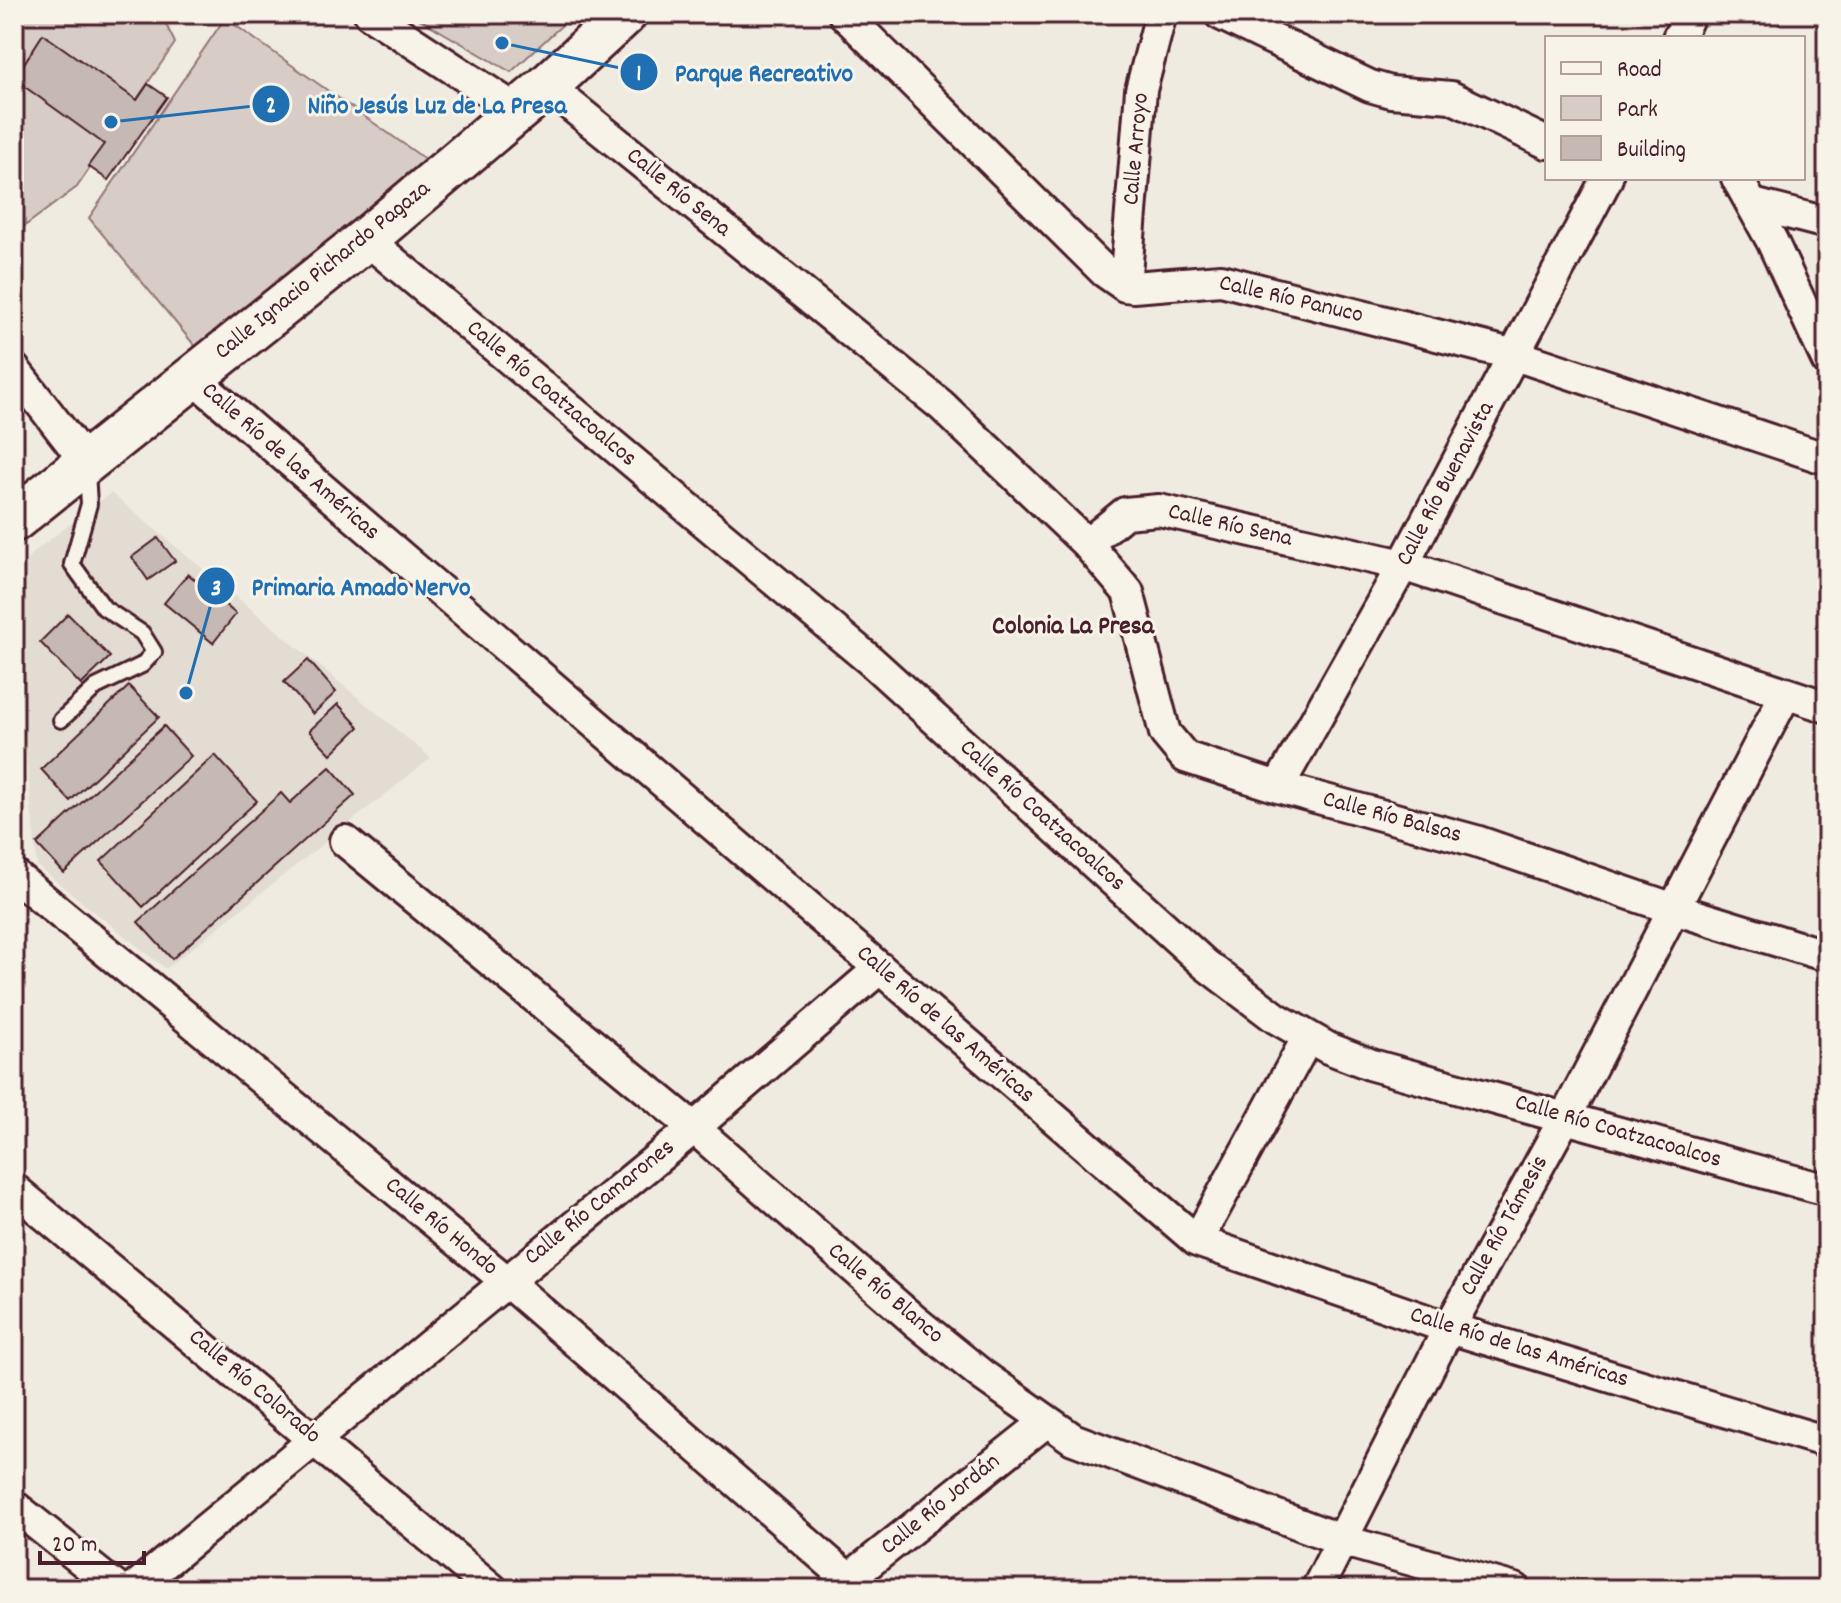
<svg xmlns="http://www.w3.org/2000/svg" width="1841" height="1603" font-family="Dekko,sans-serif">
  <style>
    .built { fill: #e3dcd2 }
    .green { fill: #d8cdc6; stroke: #917678; stroke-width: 2 }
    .building { fill: #c6b8b3; stroke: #4a1f2b; stroke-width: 2 }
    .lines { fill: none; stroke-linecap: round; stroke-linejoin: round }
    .lane-casing { stroke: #4a1f2b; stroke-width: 20 }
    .street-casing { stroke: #4a1f2b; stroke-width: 36 }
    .secondary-casing { stroke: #4a1f2b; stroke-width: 48 }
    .lane { stroke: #f7f3e8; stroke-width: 14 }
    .street { stroke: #f7f3e8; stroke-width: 30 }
    .secondary { stroke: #f7f3e8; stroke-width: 42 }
    .labels { text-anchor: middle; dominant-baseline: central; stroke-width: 6; stroke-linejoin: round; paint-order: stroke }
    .street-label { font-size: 24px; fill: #4a1f2b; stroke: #f7f3e8 }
    .neighbourhood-label { font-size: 26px; font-weight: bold; fill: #4a1f2b; stroke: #f7f3e8 }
    .leader { fill: none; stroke: #1f6fb2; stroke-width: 3 }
    .callout-dot { fill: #1f6fb2; stroke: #f7f3e8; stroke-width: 3 }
    .mark-label { font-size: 24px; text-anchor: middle; font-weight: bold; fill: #fff }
    .callout-label { font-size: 26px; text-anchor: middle; font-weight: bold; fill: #1f6fb2; stroke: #f7f3e8; stroke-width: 6; stroke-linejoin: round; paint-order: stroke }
  </style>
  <rect width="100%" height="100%" fill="#f0ebe0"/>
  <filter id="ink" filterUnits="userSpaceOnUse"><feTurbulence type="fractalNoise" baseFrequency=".0125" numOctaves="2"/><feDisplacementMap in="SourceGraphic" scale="16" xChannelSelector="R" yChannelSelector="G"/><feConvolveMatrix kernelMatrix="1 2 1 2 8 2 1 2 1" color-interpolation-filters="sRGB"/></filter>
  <g filter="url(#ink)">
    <path class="built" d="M 111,493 L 431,758 L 166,969 L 37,866 L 14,628 L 14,582 L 31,554 Z"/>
    <path class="green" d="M 14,14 L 161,14 L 175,43 L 77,187 L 14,234 Z
      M 411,14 L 574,14 L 511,72 Z
      M 225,18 L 432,164 L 200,352 L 89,218 Z"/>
    <path class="building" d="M 43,34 L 137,100 L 148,84 L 167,97 L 108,180 L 88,166 L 104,144 L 14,79 Z
      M 158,538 L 175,561 L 148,580 L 132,557 Z
      M 188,574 L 236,614 L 213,643 L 164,603 Z
      M 68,614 L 110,657 L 81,685 L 40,642 Z
      M 308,660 L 336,692 L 313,714 L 284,682 Z
      M 129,686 L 159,717 L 70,801 L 41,769 Z
      M 338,704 L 359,727 L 331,754 L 309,731 Z
      M 164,726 L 191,756 L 64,873 L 37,844 Z
      M 215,755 L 257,801 L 143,907 L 101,861 Z
      M 330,767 L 355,795 L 172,959 L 138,922 L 281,793 L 290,803 Z"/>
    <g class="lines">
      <defs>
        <path id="lane" d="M 61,720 L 96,687 L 142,665 L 154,652 L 142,633 L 104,608 L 72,564 L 89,504 L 87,472"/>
        <path id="street" d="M 370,14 L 518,111
          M 844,14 L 1105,272 L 1125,286 L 1133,287 L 1221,280 L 1515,355 L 1827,459
          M 1220,14 L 1370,86 L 1391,92 L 1451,97 L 1547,143
          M 1678,38 L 1690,14
          M 547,86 L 941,405 L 1087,544 L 1128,592 L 1165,733 L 1185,757 L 1278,787 L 1476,841 L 1674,909 L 1827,956
          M 1737,178 L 1772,241 L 1827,360
          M 1753,204 L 1827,223
          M 366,239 L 871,661 L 1206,965 L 1276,1018 L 1328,1048 L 1372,1065 L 1827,1190
          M 1125,286 L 1141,90 L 1161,14
          M 14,369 L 86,462
          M 192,377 L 1197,1241 L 1449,1328 L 1827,1442
          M 1087,544 L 1125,513 L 1159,510 L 1403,565 L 1827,707
          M 1278,787 L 1403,565 L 1607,178
          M 345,841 L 694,1128 L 915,1321 L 982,1375 L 1073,1439 L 1344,1541 L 1515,1589
          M 14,875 L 505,1280 L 860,1589
          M 14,1189 L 492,1589
          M 1197,1241 L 1308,1037
          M 14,1506 L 118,1589
          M 133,1589 L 694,1128 L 880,968
          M 836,1589 L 1047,1421
          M 1317,1589 L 1449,1328 L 1566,1116 L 1785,695"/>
        <path id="secondary" d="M 14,520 L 366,239 L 547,86 L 625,14"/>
      </defs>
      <use href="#lane" class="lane-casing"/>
      <use href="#street" class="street-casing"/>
      <use href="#secondary" class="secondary-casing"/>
      <use href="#lane" class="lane"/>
      <use href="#street" class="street"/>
      <use href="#secondary" class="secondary"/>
    </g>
  </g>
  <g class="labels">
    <g class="street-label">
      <text transform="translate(1137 149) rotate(-85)">Calle Arroyo</text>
      <text transform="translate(678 193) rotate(39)">Calle Río Sena</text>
      <text transform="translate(323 271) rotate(-39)">Calle Ignacio Pichardo Pagaza</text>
      <text transform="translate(1291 300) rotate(13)">Calle Río Panuco</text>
      <text transform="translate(551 394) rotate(40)">Calle Río Coatzacoalcos</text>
      <text transform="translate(290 462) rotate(41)">Calle Río de las Américas</text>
      <text transform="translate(1446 484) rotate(-62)">Calle Río Buenavista</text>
      <text transform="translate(1230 526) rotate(13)">Calle Río Sena</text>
      <text transform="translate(1042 816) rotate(42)">Calle Río Coatzacoalcos</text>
      <text transform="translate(1392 818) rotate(15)">Calle Río Balsas</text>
      <text transform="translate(945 1025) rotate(41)">Calle Río de las Américas</text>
      <text transform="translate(1618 1132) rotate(16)">Calle Río Coatzacoalcos</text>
      <text transform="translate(600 1203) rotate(-39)">Calle Río Camarones</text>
      <text transform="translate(1505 1226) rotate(-61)">Calle Río Támesis</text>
      <text transform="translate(441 1227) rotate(40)">Calle Río Hondo</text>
      <text transform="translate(885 1294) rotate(40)">Calle Río Blanco</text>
      <text transform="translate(1519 1348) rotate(17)">Calle Río de las Américas</text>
      <text transform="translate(254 1387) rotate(40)">Calle Río Colorado</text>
      <text transform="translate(941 1505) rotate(-39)">Calle Río Jordán</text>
    </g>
    <g class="neighbourhood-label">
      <text x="1073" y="627">Colonia La Presa</text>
    </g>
  </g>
  <path class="leader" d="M502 43L639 72M111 122L271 104M186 693L216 586"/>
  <g class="callout-dot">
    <circle cx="502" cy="43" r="8"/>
    <circle cx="111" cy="122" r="8"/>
    <circle cx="186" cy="693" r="8"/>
    <circle cx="639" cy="72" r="20"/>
    <circle cx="271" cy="104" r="20"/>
    <circle cx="216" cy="586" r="20"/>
  </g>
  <g class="mark-label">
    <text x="639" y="80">1</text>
    <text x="271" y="112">2</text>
    <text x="216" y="595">3</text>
  </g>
  <g class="callout-label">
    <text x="764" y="81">Parque Recreativo</text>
    <text x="437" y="113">Niño Jesús Luz de La Presa</text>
    <text x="361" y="595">Primaria Amado Nervo</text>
  </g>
  <rect width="1841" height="1603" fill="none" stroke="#f7f3e8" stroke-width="48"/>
  <rect x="24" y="24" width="1793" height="1555" fill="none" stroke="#4a1f2b" stroke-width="3" filter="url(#ink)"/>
  <rect x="1545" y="36" width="260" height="144" fill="#f7f3e8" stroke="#b29e9c" stroke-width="2"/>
  <rect x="1561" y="62" width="40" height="12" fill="#f7f3e8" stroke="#b29e9c" stroke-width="2"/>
  <text x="1617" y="76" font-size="24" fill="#4a1f2b">Road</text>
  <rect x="1561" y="96" width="40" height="24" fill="#d8cdc6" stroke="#b29e9c" stroke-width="2"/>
  <text x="1617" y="116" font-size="24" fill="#4a1f2b">Park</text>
  <rect x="1561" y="136" width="40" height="24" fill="#c6b8b3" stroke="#b29e9c" stroke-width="2"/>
  <text x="1617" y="156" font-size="24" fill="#4a1f2b">Building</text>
  <path d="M40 1551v12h104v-12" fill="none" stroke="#4a1f2b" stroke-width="4"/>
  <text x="52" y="1551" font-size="24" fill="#4a1f2b" stroke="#f7f3e8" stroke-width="6" paint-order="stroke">20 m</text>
</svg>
